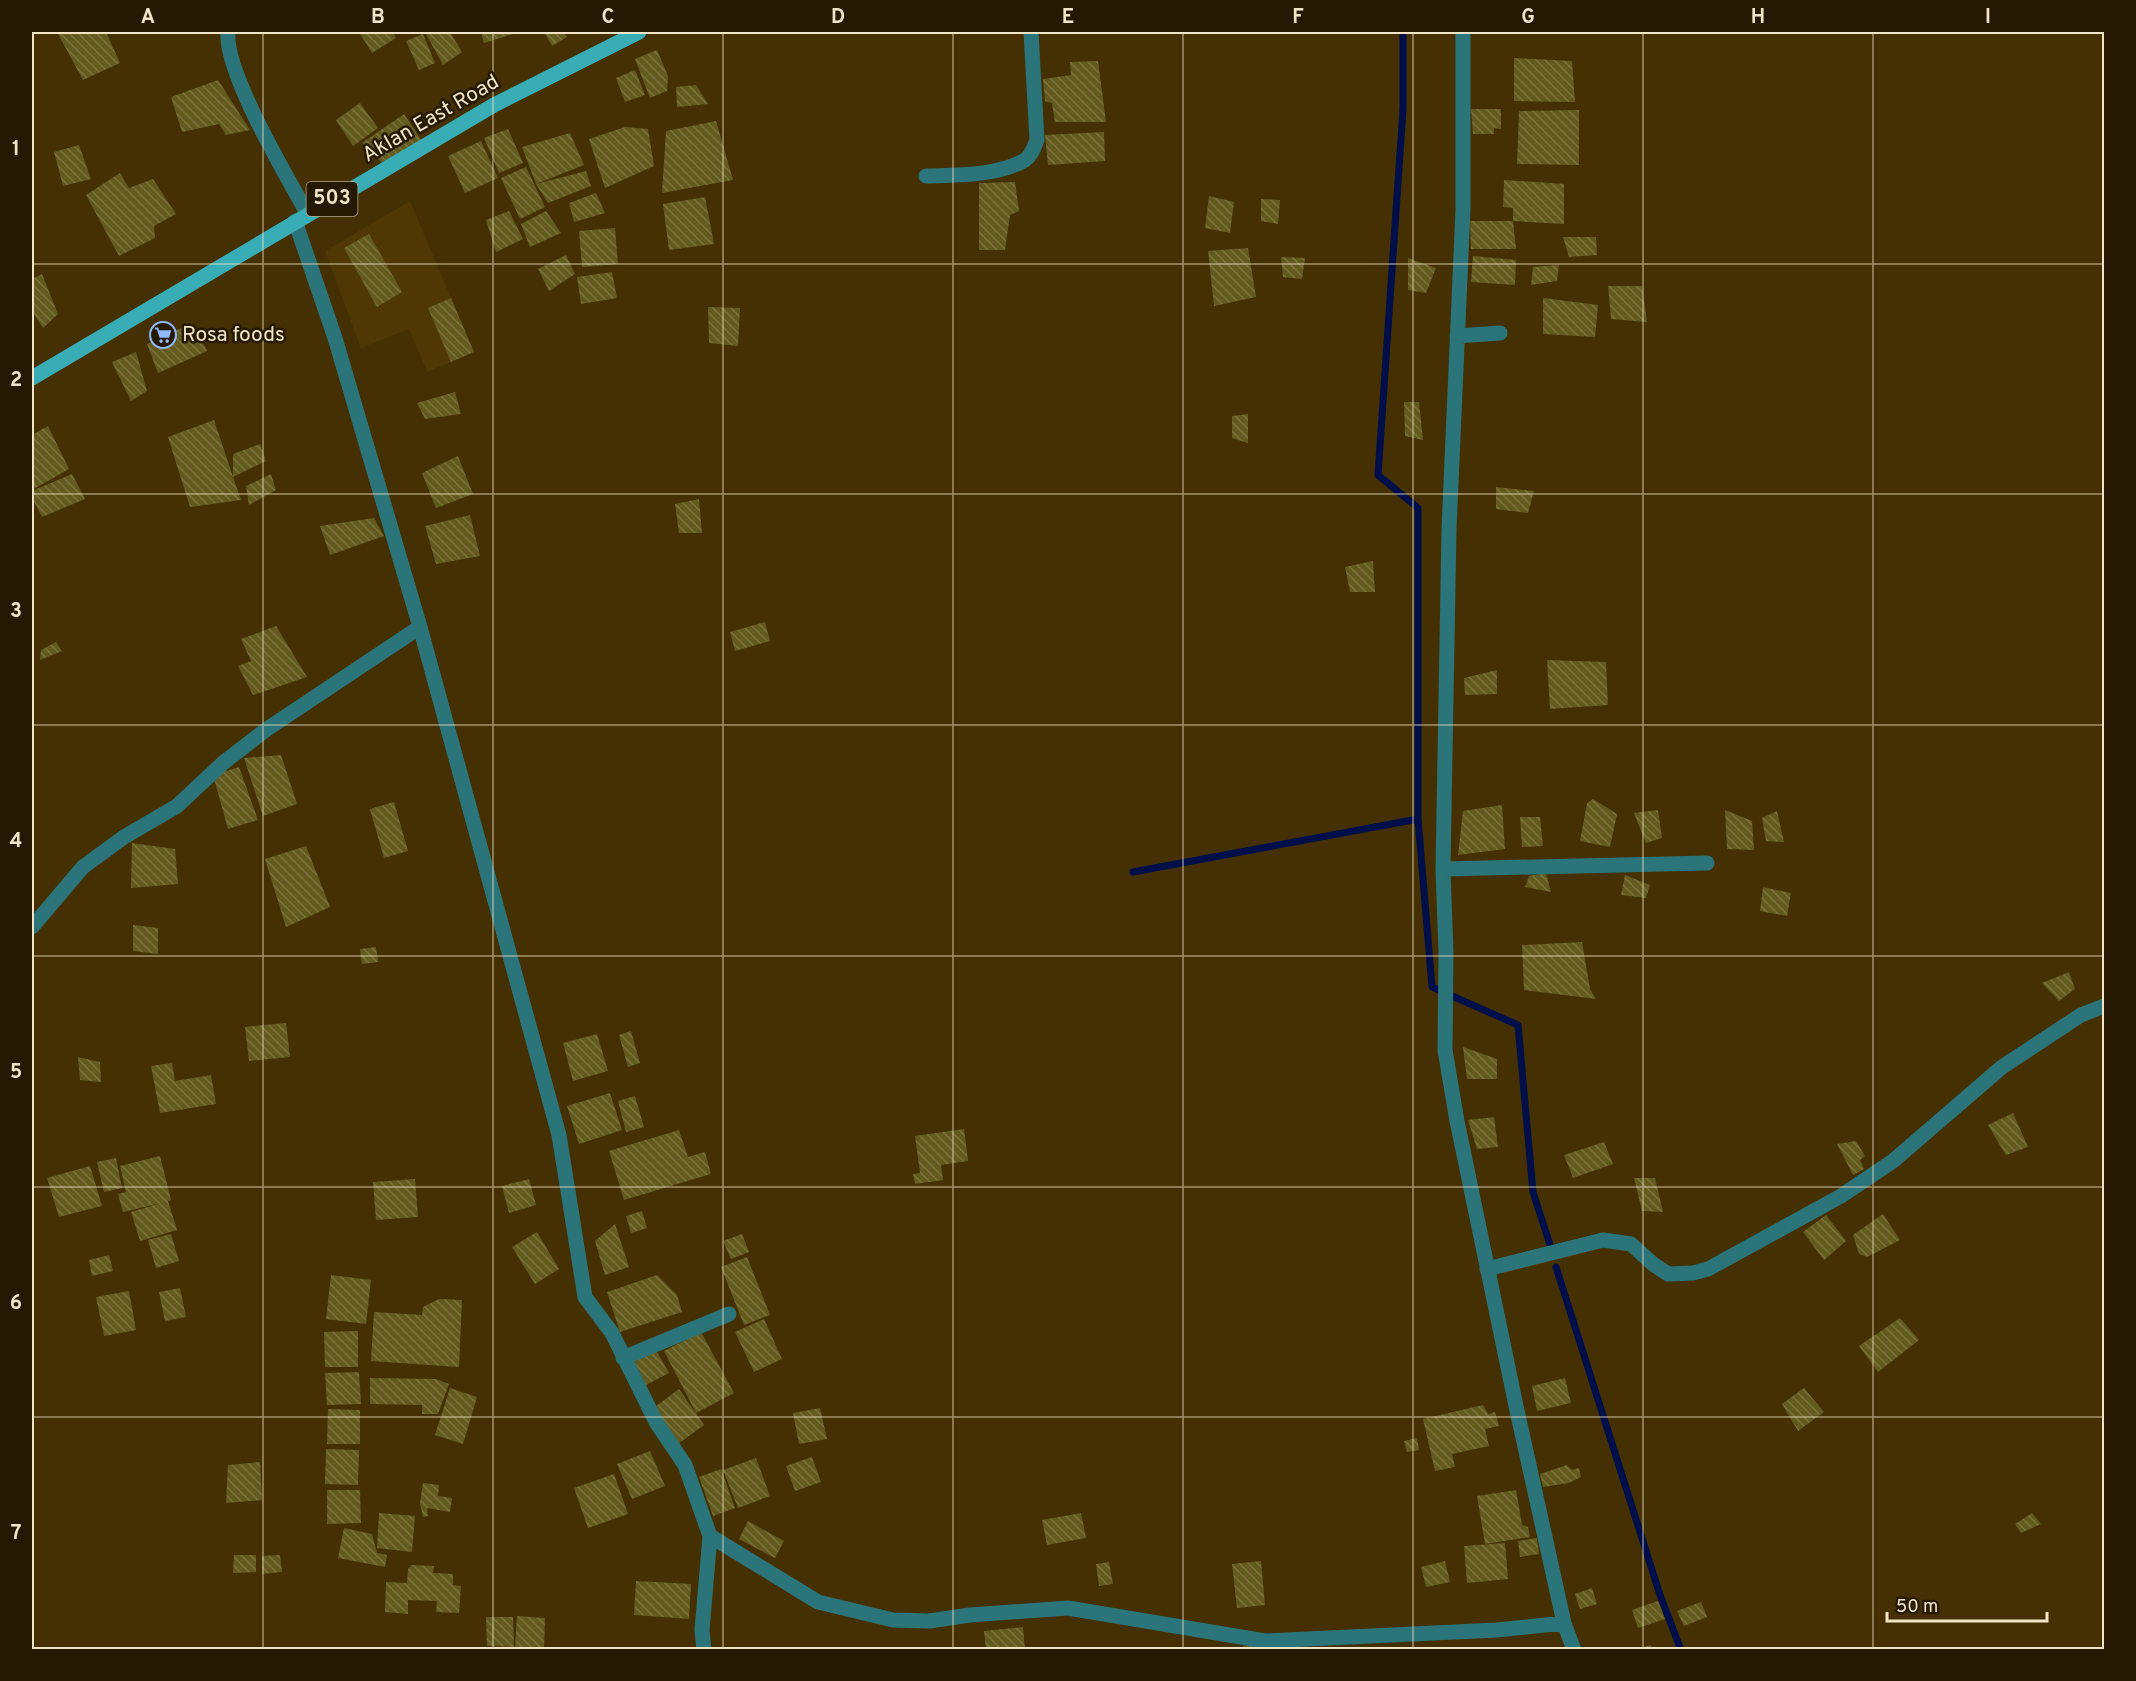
<svg xmlns="http://www.w3.org/2000/svg" width="2136" height="1681" font-family="Overpass,sans-serif">
  <style>
    .built { fill: #4f3804 }
    .lines { fill: none; stroke-linecap: round; stroke-linejoin: round }
    .stream { stroke: #000e49; stroke-width: 7 }
    .building { fill: url(#building-back-hatch) }
    .minor { stroke: #2b747a; stroke-width: 15 }
    .major { stroke: #39adb5; stroke-width: 15 }
    .grid { fill: none; stroke: #f3e4c8; stroke-width: 1.5; stroke-opacity: 0.55 }
    .labels { text-anchor: middle; dominant-baseline: central; stroke-width: 5; stroke-linejoin: round; paint-order: stroke }
    .shield { fill: #251903; stroke: #b5a78d; stroke-width: 1.5 }
    .shield-label { font-size: 20px; font-weight: bold; fill: #f3e4c8 }
    .street-label { font-size: 21px; fill: #f3e4c8; stroke: #251903 }
    .poi-label { font-size: 21px; fill: #f3e4c8; stroke: #251903; text-anchor: start }
    .neatline { fill: none; stroke: #f3e4c8; stroke-width: 2 }
    .grid-label { font-size: 20px; text-anchor: middle; font-weight: bold; fill: #f3e4c8 }
  </style>
  <defs>
    <pattern id="building-back-hatch" width="6" height="6" patternUnits="userSpaceOnUse" patternTransform="scale(1.5)"><rect width="6" height="6" fill="#635b1e"/><path d="M-1 5l2 2M0 0l6 6M5-1l2 2" fill="none" stroke="#7a723d"/></pattern>
  </defs>
  <rect width="100%" height="100%" fill="#443002"/>
  <path class="built" d="M 410,201 L 474,352 L 427,372 L 409,329 L 361,348 L 325,251 Z"/>
  <g class="lines">
    <path class="stream" d="M 1403,32 L 1403,109 L 1378,475 L 1418,508 L 1418,819 L 1432,987 L 1439,990
      M 1133,872 L 1418,819
      M 1452,996 L 1518,1025 L 1533,1192 L 1551,1248
      M 1556,1267 L 1660,1595 L 1681,1650"/>
  </g>
  <path class="building" d="M 57,32 L 106,32 L 120,63 L 83,80 Z
    M 359,32 L 392,32 L 396,38 L 372,53 Z
    M 425,32 L 450,32 L 462,52 L 443,65 Z
    M 481,32 L 512,32 L 513,34 L 484,43 Z
    M 544,32 L 563,32 L 567,37 L 552,46 Z
    M 423,34 L 435,63 L 419,70 L 406,41 Z
    M 657,50 L 668,76 L 667,91 L 650,98 L 635,59 Z
    M 1514,58 L 1572,61 L 1575,102 L 1514,101 Z
    M 1098,61 L 1106,122 L 1055,122 L 1052,103 L 1045,101 L 1043,79 L 1071,75 L 1070,62 Z
    M 635,70 L 645,95 L 625,102 L 616,78 Z
    M 218,80 L 250,130 L 226,135 L 219,124 L 182,132 L 171,97 Z
    M 696,85 L 708,104 L 677,107 L 676,87 Z
    M 360,103 L 378,128 L 353,146 L 336,120 Z
    M 1471,109 L 1501,109 L 1501,129 L 1494,128 L 1494,134 L 1473,134 Z
    M 1579,110 L 1579,165 L 1517,164 L 1519,111 Z
    M 404,114 L 422,141 L 384,164 L 375,157 L 370,158 L 362,143 Z
    M 716,121 L 733,180 L 662,193 L 666,131 Z
    M 625,127 L 648,129 L 654,166 L 605,188 L 589,139 Z
    M 508,129 L 523,163 L 499,173 L 484,138 Z
    M 1104,132 L 1105,161 L 1048,165 L 1045,135 Z
    M 570,133 L 584,165 L 536,184 L 586,171 L 591,186 L 548,203 L 536,184 L 522,147 Z
    M 481,141 L 498,178 L 465,193 L 448,156 Z
    M 79,145 L 91,179 L 63,186 L 54,152 Z
    M 526,167 L 545,207 L 520,219 L 501,178 Z
    M 120,173 L 129,188 L 153,179 L 176,214 L 154,226 L 155,238 L 119,256 L 86,195 Z
    M 1504,180 L 1564,184 L 1564,224 L 1513,221 L 1513,208 L 1503,207 Z
    M 1015,182 L 1019,211 L 1010,215 L 1005,250 L 979,250 L 979,183 Z
    M 596,193 L 605,213 L 574,222 L 569,203 Z
    M 1209,196 L 1234,202 L 1230,233 L 1205,228 Z
    M 705,197 L 714,244 L 669,250 L 663,204 Z
    M 1261,199 L 1280,200 L 1278,224 L 1261,221 Z
    M 509,211 L 523,239 L 496,252 L 486,220 Z
    M 546,211 L 561,233 L 530,247 L 521,224 Z
    M 1470,221 L 1513,221 L 1516,249 L 1471,249 Z
    M 615,228 L 618,264 L 582,267 L 579,231 Z
    M 369,234 L 402,292 L 377,307 L 344,248 Z
    M 1563,237 L 1596,237 L 1597,255 L 1569,257 Z
    M 1248,248 L 1256,297 L 1214,306 L 1208,251 Z
    M 566,255 L 575,274 L 549,291 L 538,269 Z
    M 1473,256 L 1516,260 L 1515,285 L 1471,282 Z
    M 1281,257 L 1305,258 L 1302,279 L 1283,277 Z
    M 1408,258 L 1436,268 L 1426,293 L 1408,290 Z
    M 1559,265 L 1557,281 L 1531,285 L 1533,267 Z
    M 612,272 L 617,298 L 581,304 L 577,277 Z
    M 42,274 L 58,314 L 43,328 L 32,311 L 32,279 Z
    M 1608,286 L 1642,286 L 1647,322 L 1611,319 Z
    M 451,298 L 474,352 L 451,362 L 428,308 Z
    M 1543,298 L 1598,305 L 1595,337 L 1543,334 Z
    M 708,307 L 740,308 L 738,346 L 709,343 Z
    M 192,323 L 207,351 L 158,373 L 147,344 Z
    M 136,352 L 147,391 L 131,401 L 112,362 Z
    M 455,392 L 461,414 L 425,419 L 417,403 Z
    M 1404,402 L 1419,402 L 1423,440 L 1405,436 Z
    M 1248,414 L 1248,443 L 1232,438 L 1232,416 Z
    M 214,420 L 233,477 L 233,454 L 260,444 L 266,461 L 233,477 L 241,500 L 190,507 L 168,437 Z
    M 48,426 L 69,469 L 32,490 L 32,435 Z
    M 458,456 L 473,494 L 436,508 L 422,473 Z
    M 72,474 L 85,499 L 42,517 L 32,498 L 32,491 Z
    M 271,474 L 276,490 L 249,505 L 246,486 Z
    M 1496,487 L 1534,491 L 1528,513 L 1496,509 Z
    M 699,499 L 702,533 L 679,533 L 675,504 Z
    M 470,515 L 480,556 L 436,564 L 425,526 Z
    M 374,518 L 384,536 L 330,555 L 320,526 Z
    M 1373,561 L 1375,592 L 1350,592 L 1345,567 Z
    M 765,622 L 770,641 L 735,651 L 730,632 Z
    M 276,626 L 307,677 L 253,695 L 238,666 L 251,661 L 241,639 Z
    M 56,642 L 62,651 L 40,660 L 41,650 Z
    M 1547,660 L 1606,662 L 1608,705 L 1550,709 Z
    M 1497,670 L 1497,694 L 1465,695 L 1464,678 Z
    M 281,755 L 297,804 L 263,816 L 244,758 Z
    M 239,767 L 258,820 L 228,829 L 213,775 Z
    M 1593,799 L 1617,814 L 1610,847 L 1580,841 L 1587,803 Z
    M 394,802 L 408,851 L 384,858 L 370,809 Z
    M 1502,805 L 1505,849 L 1458,855 L 1463,811 Z
    M 1658,810 L 1662,838 L 1646,843 L 1634,813 Z
    M 1725,810 L 1752,821 L 1754,850 L 1727,849 Z
    M 1777,811 L 1784,842 L 1766,841 L 1762,818 Z
    M 1520,817 L 1540,817 L 1543,846 L 1522,847 Z
    M 132,843 L 175,849 L 178,884 L 131,888 Z
    M 306,846 L 330,907 L 286,927 L 265,859 Z
    M 1546,873 L 1551,892 L 1525,887 L 1529,876 Z
    M 1625,875 L 1650,885 L 1646,898 L 1621,895 Z
    M 1763,887 L 1791,893 L 1787,916 L 1760,911 Z
    M 133,925 L 158,928 L 158,954 L 133,951 Z
    M 1582,942 L 1590,989 L 1596,999 L 1524,990 L 1522,945 Z
    M 376,947 L 378,962 L 362,964 L 360,949 Z
    M 2069,972 L 2075,989 L 2059,1001 L 2042,983 Z
    M 286,1023 L 290,1057 L 249,1061 L 245,1027 Z
    M 631,1031 L 640,1063 L 628,1067 L 619,1035 Z
    M 597,1034 L 608,1071 L 573,1081 L 563,1043 Z
    M 1463,1047 L 1497,1059 L 1497,1079 L 1467,1079 Z
    M 78,1057 L 100,1062 L 101,1082 L 80,1080 Z
    M 172,1063 L 175,1081 L 211,1075 L 216,1104 L 160,1113 L 151,1066 Z
    M 610,1093 L 622,1130 L 579,1144 L 567,1106 Z
    M 635,1096 L 644,1127 L 626,1132 L 618,1101 Z
    M 2013,1113 L 2028,1147 L 2006,1155 L 1988,1125 Z
    M 1494,1117 L 1498,1147 L 1477,1149 L 1468,1120 Z
    M 964,1129 L 968,1161 L 941,1165 L 943,1180 L 915,1184 L 913,1174 L 920,1173 L 915,1136 Z
    M 679,1130 L 688,1157 L 705,1152 L 711,1174 L 624,1200 L 609,1151 Z
    M 1856,1141 L 1865,1156 L 1860,1160 L 1864,1169 L 1853,1175 L 1837,1144 Z
    M 1604,1142 L 1613,1164 L 1573,1178 L 1564,1155 Z
    M 160,1156 L 171,1200 L 168,1201 L 177,1230 L 140,1241 L 131,1212 L 161,1203 L 123,1212 L 118,1194 L 126,1192 L 120,1166 Z
    M 116,1158 L 122,1188 L 104,1192 L 97,1162 Z
    M 90,1166 L 102,1206 L 59,1217 L 47,1178 Z
    M 1634,1178 L 1655,1178 L 1663,1212 L 1642,1211 Z
    M 415,1179 L 418,1217 L 376,1220 L 373,1182 Z
    M 529,1179 L 536,1205 L 509,1213 L 502,1186 Z
    M 642,1211 L 647,1228 L 631,1233 L 626,1216 Z
    M 1883,1214 L 1900,1240 L 1867,1257 L 1859,1254 L 1853,1235 Z
    M 1826,1215 L 1846,1241 L 1824,1260 L 1803,1232 Z
    M 615,1224 L 629,1267 L 605,1275 L 595,1241 Z
    M 537,1232 L 559,1269 L 535,1284 L 512,1247 Z
    M 171,1234 L 179,1261 L 156,1268 L 148,1240 Z
    M 742,1234 L 749,1252 L 731,1259 L 723,1241 Z
    M 109,1255 L 113,1271 L 92,1276 L 89,1260 Z
    M 747,1257 L 770,1315 L 744,1325 L 721,1267 Z
    M 331,1275 L 371,1280 L 366,1324 L 326,1319 Z
    M 657,1275 L 677,1295 L 682,1312 L 620,1332 L 607,1292 Z
    M 180,1288 L 186,1317 L 165,1321 L 159,1292 Z
    M 129,1291 L 136,1330 L 104,1336 L 96,1297 Z
    M 439,1299 L 462,1300 L 459,1367 L 371,1361 L 374,1312 L 422,1315 L 423,1307 Z
    M 1900,1318 L 1919,1340 L 1878,1372 L 1859,1346 Z
    M 764,1319 L 782,1359 L 754,1372 L 735,1332 Z
    M 358,1331 L 358,1367 L 325,1367 L 324,1332 Z
    M 701,1332 L 734,1393 L 696,1413 L 664,1351 Z
    M 656,1350 L 669,1373 L 646,1385 L 634,1361 Z
    M 359,1372 L 361,1404 L 327,1405 L 325,1373 Z
    M 370,1378 L 436,1379 L 449,1384 L 438,1414 L 422,1414 L 422,1405 L 370,1404 Z
    M 1565,1378 L 1571,1403 L 1537,1411 L 1532,1386 Z
    M 450,1388 L 477,1397 L 463,1444 L 435,1435 Z
    M 1804,1388 L 1824,1412 L 1798,1431 L 1782,1404 Z
    M 679,1389 L 704,1425 L 678,1444 L 652,1409 Z
    M 1483,1405 L 1488,1414 L 1495,1412 L 1499,1426 L 1485,1429 L 1489,1446 L 1452,1454 L 1455,1467 L 1435,1471 L 1423,1419 Z
    M 820,1408 L 827,1439 L 799,1444 L 793,1413 Z
    M 328,1409 L 360,1410 L 360,1444 L 327,1444 Z
    M 1417,1438 L 1419,1450 L 1407,1452 L 1404,1441 Z
    M 326,1449 L 359,1450 L 358,1485 L 325,1484 Z
    M 650,1451 L 665,1486 L 632,1499 L 617,1464 Z
    M 812,1457 L 821,1482 L 795,1491 L 786,1466 Z
    M 756,1458 L 770,1496 L 738,1508 L 723,1470 Z
    M 260,1462 L 262,1500 L 226,1503 L 228,1465 Z
    M 1567,1465 L 1572,1470 L 1579,1468 L 1581,1477 L 1569,1483 L 1543,1487 L 1540,1474 Z
    M 721,1469 L 735,1508 L 713,1516 L 699,1477 Z
    M 614,1474 L 628,1514 L 588,1528 L 574,1488 Z
    M 423,1483 L 439,1485 L 438,1496 L 452,1498 L 450,1512 L 427,1508 L 428,1516 L 423,1517 L 420,1503 Z
    M 327,1490 L 360,1490 L 361,1523 L 327,1524 Z
    M 1516,1490 L 1522,1525 L 1528,1527 L 1530,1537 L 1485,1544 L 1477,1496 Z
    M 379,1513 L 415,1516 L 412,1552 L 377,1548 Z
    M 1081,1513 L 1086,1538 L 1047,1545 L 1042,1520 Z
    M 2032,1513 L 2041,1524 L 2021,1533 L 2015,1524 Z
    M 748,1521 L 784,1541 L 775,1558 L 739,1539 Z
    M 344,1528 L 372,1534 L 377,1553 L 387,1555 L 385,1567 L 338,1558 Z
    M 1537,1538 L 1539,1554 L 1520,1557 L 1518,1541 Z
    M 1505,1543 L 1508,1579 L 1467,1583 L 1464,1546 Z
    M 234,1555 L 256,1555 L 256,1572 L 233,1573 Z
    M 280,1555 L 282,1572 L 262,1574 L 262,1556 Z
    M 1261,1561 L 1265,1605 L 1237,1608 L 1232,1564 Z
    M 1445,1561 L 1450,1582 L 1426,1587 L 1421,1567 Z
    M 1109,1562 L 1113,1584 L 1099,1586 L 1096,1564 Z
    M 412,1565 L 434,1566 L 433,1573 L 453,1574 L 453,1585 L 461,1586 L 459,1613 L 436,1612 L 437,1601 L 408,1600 L 408,1614 L 385,1612 L 386,1582 L 407,1583 L 408,1569 Z
    M 636,1581 L 691,1584 L 689,1619 L 634,1615 Z
    M 1592,1588 L 1597,1604 L 1580,1609 L 1575,1594 Z
    M 1658,1601 L 1665,1619 L 1638,1628 L 1632,1610 Z
    M 1701,1602 L 1707,1617 L 1684,1626 L 1677,1611 Z
    M 517,1616 L 545,1618 L 544,1650 L 515,1650 Z
    M 486,1617 L 513,1617 L 514,1647 L 487,1646 Z
    M 1023,1627 L 1025,1650 L 986,1650 L 984,1631 Z
    M 1276,1642 L 1277,1650 L 1243,1650 L 1243,1646 Z
    M 1651,1645 L 1653,1650 L 1637,1650 L 1637,1649 Z"/>
  <g class="lines">
    <path class="minor" d="M 228,32 C 224,71 286,175 307,213
      M 1463,32 L 1463,209 L 1449,529 L 1443,869 L 1446,953 L 1445,1050 L 1457,1121 L 1516,1406 L 1564,1623 L 1574,1650
      M 926,176 C 957,175 998,176 1025,160 C 1032,155 1034,147 1037,140 L 1031,32
      M 295,221 L 335,338 L 420,627 L 559,1135 L 585,1297 L 612,1333 L 656,1422 L 685,1465 L 710,1536 L 702,1630 L 704,1650
      M 1457,336 L 1500,333
      M 1443,869 L 1707,863
      M 32,927 L 83,867 L 124,837 L 177,806 L 223,763 L 267,729 L 420,627
      M 1487,1269 L 1603,1240 L 1631,1244 L 1653,1264 L 1668,1274 L 1693,1273 L 1708,1269 L 1841,1196 L 1893,1161 L 2002,1067 L 2081,1015 L 2104,1006
      M 623,1358 L 729,1314
      M 710,1536 L 818,1602 L 893,1620 L 929,1621 L 970,1615 L 1068,1608 L 1265,1641 L 1497,1630 L 1564,1623"/>
    <path class="major" d="M 32,378 L 494,105 L 639,32"/>
  </g>
  <path class="grid" d="M 263,32 L 263,1650M 493,32 L 493,1650M 723,32 L 723,1650M 953,32 L 953,1650M 1183,32 L 1183,1650M 1413,32 L 1413,1650M 1643,32 L 1643,1650M 1873,32 L 1873,1650M 32,264 L 2104,264M 32,494 L 2104,494M 32,725 L 2104,725M 32,956 L 2104,956M 32,1187 L 2104,1187M 32,1417 L 2104,1417"/>
  <defs>
    <symbol id="supermarket-ring" viewBox="-11 -11 22 22"><circle r="9.5" fill="#251903" stroke="#91b8fd" stroke-width="1.5"/><path d="M-6-5.5h2.5l.6 2H6L4.5 2H-2.5L-4.4-4H-6ZM-1.5 3.2a1.3 1.3 0 1 0 .1 0ZM3 3.2a1.3 1.3 0 1 0 .1 0Z" fill="#91b8fd"/></symbol>
  </defs>
  <g fill-rule="evenodd">
    <use href="#supermarket-ring" x="148" y="320" width="30" height="30"/>
  </g>
  <g class="labels">
    <rect class="shield" x="306.5" y="182" width="51" height="34" rx="4.5"/>
    <g class="shield-label">
      <text x="332" y="199">503</text>
    </g>
    <g class="street-label">
      <text transform="translate(431 119) rotate(-30)">Aklan East Road</text>
    </g>
    <g class="poi-label">
      <text x="182" y="335">Rosa foods</text>
    </g>
  </g>
  <rect width="2136" height="1681" fill="none" stroke="#251903" stroke-width="66"/>
  <path d="M1887 1612v9h160v-9" fill="none" stroke="#f3e4c8" stroke-width="3"/>
  <text x="1896" y="1612" font-size="18" fill="#f3e4c8" stroke="#251903" stroke-width="4.5" paint-order="stroke">50 m</text>
  <rect x="33" y="33" width="2070" height="1615" class="neatline"/>
  <g class="grid-label">
    <text x="148" y="23">A</text>
    <text x="378" y="23">B</text>
    <text x="608" y="23">C</text>
    <text x="838" y="23">D</text>
    <text x="1068" y="23">E</text>
    <text x="1298" y="23">F</text>
    <text x="1528" y="23">G</text>
    <text x="1758" y="23">H</text>
    <text x="1988" y="23">I</text>
    <text x="16" y="155">1</text>
    <text x="16" y="386">2</text>
    <text x="16" y="617">3</text>
    <text x="16" y="847">4</text>
    <text x="16" y="1078">5</text>
    <text x="16" y="1309">6</text>
    <text x="16" y="1539">7</text>
  </g>
</svg>
